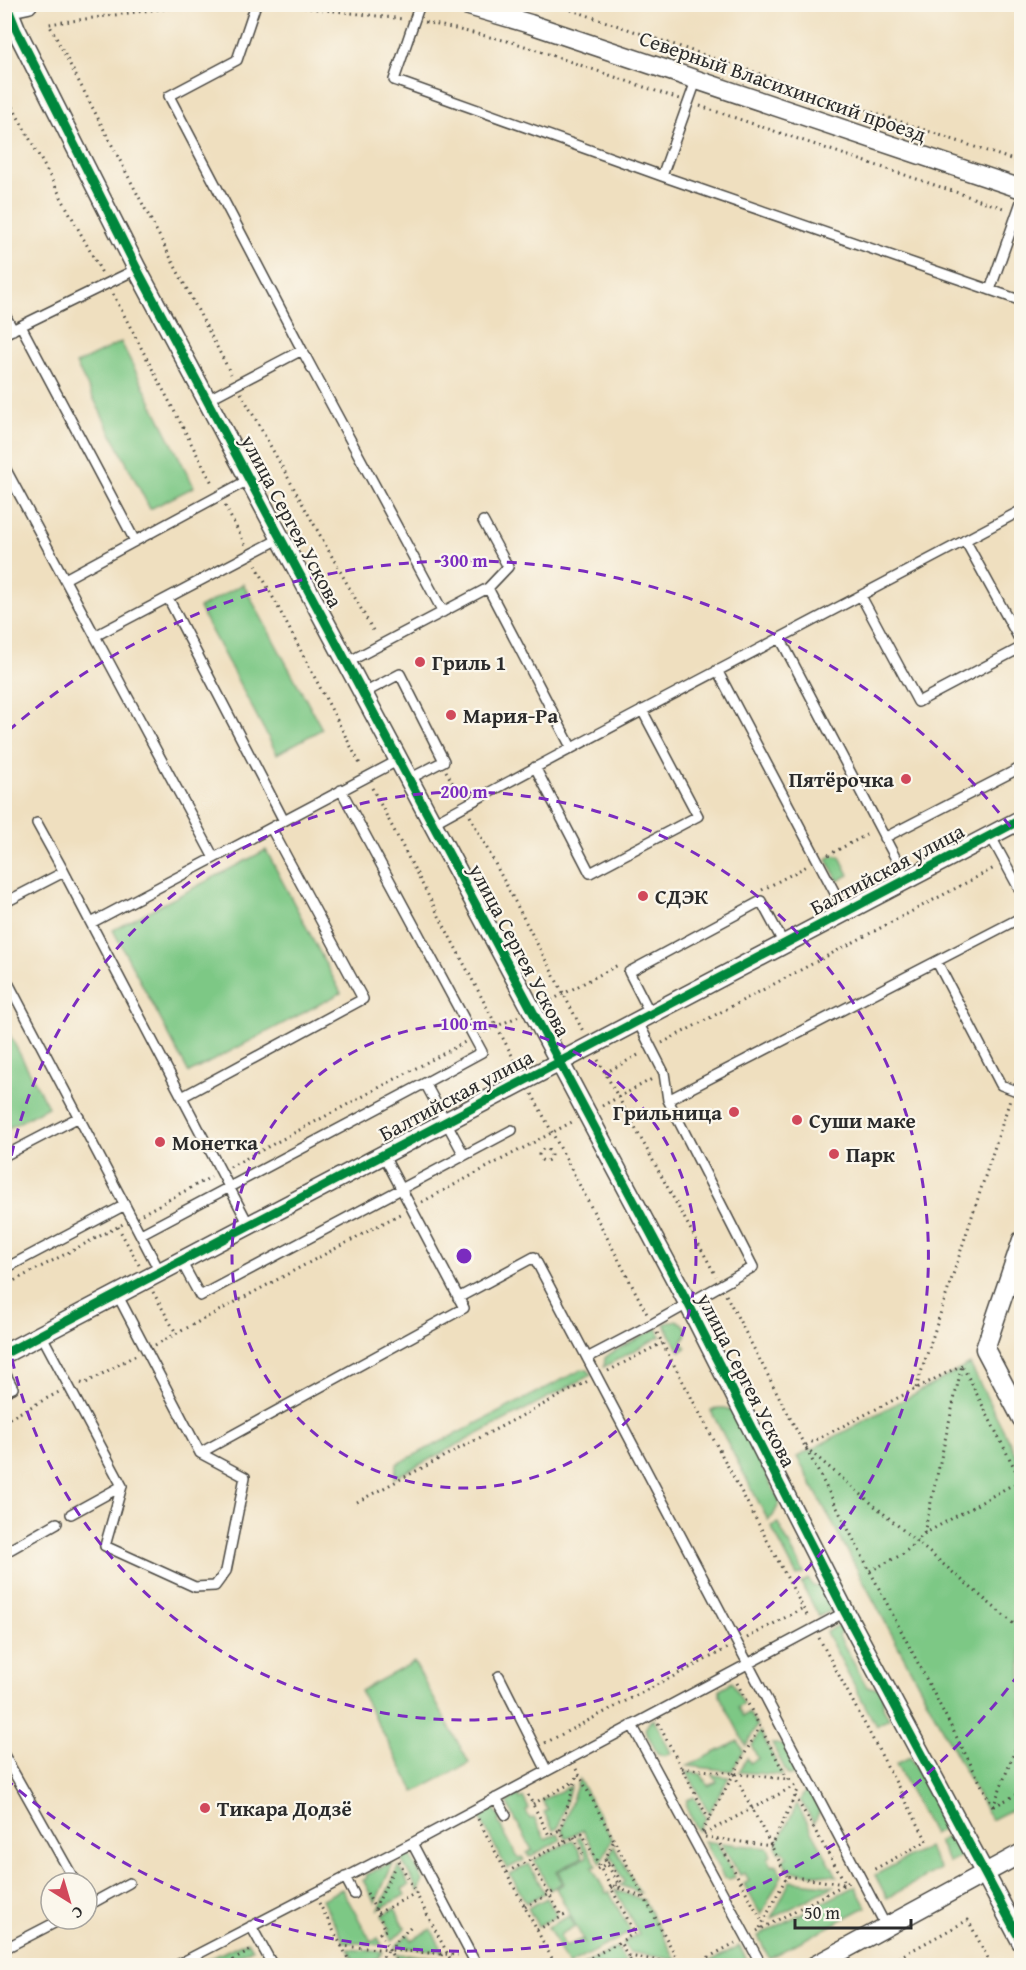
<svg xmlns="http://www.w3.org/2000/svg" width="1026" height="1970" font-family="'Gentium Book Plus',serif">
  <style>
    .green { fill: #7dc885; stroke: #547a58; stroke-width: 1.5 }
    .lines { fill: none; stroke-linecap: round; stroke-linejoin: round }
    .lane-casing { stroke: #484641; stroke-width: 12 }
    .street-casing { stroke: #484641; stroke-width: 21 }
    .path { stroke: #484641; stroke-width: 3; stroke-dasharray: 1.5 4.5; stroke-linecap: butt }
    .lane { stroke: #fff; stroke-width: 9 }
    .street { stroke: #fff; stroke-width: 18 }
    .cycleway-casing { stroke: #fbf7ec; stroke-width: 13 }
    .cycleway { stroke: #00873e; stroke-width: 9 }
    .ring { fill: none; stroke: #7b2cbf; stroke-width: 3; stroke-dasharray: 10 8 }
    .poi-dot { fill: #d1495b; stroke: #fbf7ec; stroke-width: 2 }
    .labels { text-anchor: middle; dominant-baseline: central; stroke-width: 4.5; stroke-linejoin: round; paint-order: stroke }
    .street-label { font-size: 21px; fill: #2b2b2b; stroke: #fbf7ec }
    .poi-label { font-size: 21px; font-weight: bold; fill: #2b2b2b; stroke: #fbf7ec; text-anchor: start }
    .centre { fill: #7b2cbf; stroke: #fbf7ec; stroke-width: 3 }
    .ring-label { font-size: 18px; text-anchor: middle; font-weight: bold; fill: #7b2cbf; stroke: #fbf7ec; stroke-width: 4.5; stroke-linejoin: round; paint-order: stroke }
  </style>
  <rect width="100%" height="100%" fill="#fbf7ec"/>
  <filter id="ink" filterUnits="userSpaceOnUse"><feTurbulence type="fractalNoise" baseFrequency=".0167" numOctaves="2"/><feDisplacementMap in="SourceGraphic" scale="12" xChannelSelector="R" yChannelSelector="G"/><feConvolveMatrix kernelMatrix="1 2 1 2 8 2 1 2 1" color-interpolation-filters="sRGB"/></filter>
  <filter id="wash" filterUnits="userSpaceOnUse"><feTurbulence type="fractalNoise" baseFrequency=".008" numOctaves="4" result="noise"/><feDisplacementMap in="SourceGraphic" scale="24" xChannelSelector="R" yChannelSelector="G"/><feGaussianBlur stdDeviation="1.35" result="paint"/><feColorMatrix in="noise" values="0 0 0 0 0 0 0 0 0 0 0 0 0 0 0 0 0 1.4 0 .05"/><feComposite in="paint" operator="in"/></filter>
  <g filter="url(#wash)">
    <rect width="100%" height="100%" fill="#efdfbf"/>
    <path class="green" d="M 121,342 L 194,487 L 150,509 L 76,364 Z
      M 243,584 L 322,729 L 277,754 L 199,608 Z
      M 266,850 L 341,993 L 189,1073 L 113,930 Z
      M 833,855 L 840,857 L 849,875 L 838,881 L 827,859 Z
      M 5,1026 L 48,1107 L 5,1130 L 4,1130 Z
      M 676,1320 C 688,1325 689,1331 682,1341 L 686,1348 L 680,1351 L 664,1324 Z
      M 657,1328 L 661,1336 L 604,1367 L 605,1358 L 611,1353 Z
      M 970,1364 L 1021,1465 L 1021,1805 L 991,1820 L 797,1457 Z
      M 583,1369 L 588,1370 L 591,1375 L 394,1478 L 397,1464 Z
      M 718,1408 L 725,1408 L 734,1412 L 780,1502 L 773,1516 L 768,1520 L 711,1411 Z
      M 778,1523 L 804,1573 L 797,1576 L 771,1526 Z
      M 808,1579 L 813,1586 L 827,1588 L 834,1600 L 831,1611 L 819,1616 L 801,1583 Z
      M 837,1626 L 846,1626 L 839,1636 L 867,1687 L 880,1688 L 883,1693 L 883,1707 L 889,1719 L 876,1726 L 826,1632 Z
      M 414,1662 L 469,1763 L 415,1792 L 360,1691 Z
      M 732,1682 L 744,1704 L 738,1708 L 743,1716 L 749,1713 L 757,1726 L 746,1746 L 720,1696 L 720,1689 Z
      M 654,1719 L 671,1753 L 664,1756 L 657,1753 L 645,1729 L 650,1721 Z
      M 760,1731 L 783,1775 L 739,1772 L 747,1758 L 750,1763 L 758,1759 L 752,1746 Z
      M 738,1741 L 743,1751 L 732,1771 L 688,1766 Z
      M 772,1744 L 784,1744 L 800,1776 L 788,1775 Z
      M 910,1757 L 917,1769 L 929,1779 L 952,1824 L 933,1834 L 896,1764 Z
      M 687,1772 L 701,1774 L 708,1786 L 717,1782 L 713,1775 L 729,1777 L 709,1813 Z
      M 579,1779 L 612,1839 L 601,1863 L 583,1830 L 566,1838 L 562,1830 Z
      M 571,1786 L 558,1828 L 553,1830 L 544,1812 L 548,1810 L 542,1800 Z
      M 807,1788 L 820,1810 L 814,1823 L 800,1800 Z
      M 518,1795 L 520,1799 L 523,1797 L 529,1809 L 526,1811 L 530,1819 L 534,1818 L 545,1839 L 558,1833 L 561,1840 L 529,1857 L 527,1853 L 532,1850 L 506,1802 Z
      M 694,1797 L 706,1818 L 698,1831 L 686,1807 L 687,1800 Z
      M 797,1804 L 837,1876 L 789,1871 L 783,1860 L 787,1857 L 783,1850 L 779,1852 L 776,1846 Z
      M 492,1809 L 495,1810 L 501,1819 L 498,1821 L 518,1858 L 522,1857 L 524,1860 L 507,1869 L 479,1816 Z
      M 956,1832 L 963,1846 L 962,1856 L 949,1863 L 938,1842 Z
      M 580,1836 L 597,1866 L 592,1867 L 606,1893 L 609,1892 L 631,1932 L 568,1965 L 548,1927 L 569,1916 L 575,1926 L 561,1934 L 560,1937 L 565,1947 L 582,1939 L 585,1943 L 556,1888 L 564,1884 L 558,1871 L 587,1857 L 577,1838 Z
      M 573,1840 L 583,1857 L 556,1871 L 562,1883 L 550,1890 L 534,1860 Z
      M 704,1841 L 717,1843 L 735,1877 L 729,1879 L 724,1878 Z
      M 721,1843 L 768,1848 L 771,1856 L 768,1858 L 772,1866 L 776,1864 L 782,1875 L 761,1915 L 744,1884 L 749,1881 L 745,1873 L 740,1875 Z
      M 614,1846 L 640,1893 L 620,1885 L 624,1882 L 612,1858 L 608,1860 Z
      M 928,1847 L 940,1869 L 887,1898 L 875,1875 Z
      M 409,1854 L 423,1880 L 419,1892 L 401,1859 Z
      M 394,1861 L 375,1903 L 363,1880 L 367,1878 L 366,1875 Z
      M 529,1864 L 545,1893 L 526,1903 L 510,1874 Z
      M 399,1866 L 409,1885 L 402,1889 L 405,1895 L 379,1909 Z
      M 790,1881 L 834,1886 L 772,1918 Z
      M 855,1886 L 866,1907 L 769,1958 L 758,1936 Z
      M 342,1889 L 371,1941 L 378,1938 L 382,1945 L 344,1942 L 322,1899 Z
      M 615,1890 L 644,1900 L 676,1960 L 629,1952 L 623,1943 L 639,1934 Z
      M 547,1898 L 557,1916 L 538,1926 L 528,1908 Z
      M 395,1908 L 405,1928 L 392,1941 L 387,1932 L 390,1930 L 382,1915 Z
      M 431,1929 L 443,1951 L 395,1947 L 408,1934 L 412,1940 Z
      M 247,1941 L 252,1949 L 219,1965 L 197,1965 Z
      M 739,1946 L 750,1965 L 703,1965 Z
      M 617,1947 L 627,1965 L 583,1965 Z
      M 348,1949 L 383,1952 L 371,1965 L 356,1965 Z
      M 396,1954 L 437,1957 L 432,1965 L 402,1965 Z"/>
  </g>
  <g filter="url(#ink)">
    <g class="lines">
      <defs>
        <path id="lane" d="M 256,4 L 237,60 L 169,96 L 302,350
          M 420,4 L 394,80 L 662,176 L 1022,301
          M 662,176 L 696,81
          M 990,290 L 1022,199
          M 4,313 L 13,330
          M 21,326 L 135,541
          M 4,334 L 137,269
          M 207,400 L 302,350 L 443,612
          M 4,466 L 95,636
          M 483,521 L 508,567 L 488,588
          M 281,538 L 95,636 L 214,858 L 399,760
          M 965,540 L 1022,644
          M 65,579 L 250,479
          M 861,596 L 918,702 L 1022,647
          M 168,598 L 284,821
          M 780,638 L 907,880
          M 348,662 L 488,588 L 571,747
          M 717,670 L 845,912
          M 364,693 L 400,674 L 444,761 L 409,779
          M 535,767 L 590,873 L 698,816 L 642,710
          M 341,790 L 482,1052 L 425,1083
          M 37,823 L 64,872
          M 433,823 C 628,716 826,615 1022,510
          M 990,835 L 1022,894
          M 884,838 L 1022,767
          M 4,903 L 64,872 L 249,1225
          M 91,923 L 214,858
          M 937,962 L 1001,1085 L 1022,1093
          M 4,975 L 160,1272
          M 650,1013 L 629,972 L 761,901 L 784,944
          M 182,1097 L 363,999 L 271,828
          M 668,1100 L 1022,917
          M 4,1156 L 79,1117
          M 141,1234 L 425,1083 L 464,1155
          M 181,1261 L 200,1296 L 512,1130
          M 4,1269 L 125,1205
          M 117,1294 L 200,1453 L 245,1477 L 226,1571 L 215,1586 L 195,1587 L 105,1546 L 122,1486
          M 458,1298 L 534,1257 L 886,1926
          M 41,1334 L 122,1486 L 71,1514
          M 587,1358 L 652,1324 L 753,1267 L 668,1100 L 664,1073 L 637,1020
          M 4,1371 L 13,1388 L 4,1392
          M 200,1453 L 464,1308 L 383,1154
          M 4,1553 L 57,1523
          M 499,1676 L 547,1771
          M 632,1725 L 762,1966
          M 4,1755 L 76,1883
          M 496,1798 L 506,1815
          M 412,1843 L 477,1966
          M 345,1877 L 354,1894
          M 87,1906 L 129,1883
          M 251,1926 L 273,1966
          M 4,1949 L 62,1919
          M 175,1966 L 412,1843 L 845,1612"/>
        <path id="street" d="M 6,4 L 16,29 L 137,269 L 688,1303 L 845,1612 L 1022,1943
          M 462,4 L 530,24 L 1022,189
          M 4,9 L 28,4
          M 1022,1240 L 985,1349 L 1022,1419
          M 4,1354 L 1022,819
          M 814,1966 L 1022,1853"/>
      </defs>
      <use href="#lane" class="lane-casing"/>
      <use href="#street" class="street-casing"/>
      <path class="path" d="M 230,4 L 151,10 L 49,24 L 231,374
        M 274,4 L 403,19
        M 554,4 L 1022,163
        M 425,22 L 516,43 L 679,99
        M 4,91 L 103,275
        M 700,106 L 1006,209
        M 113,294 L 213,485
        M 241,393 L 375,634
        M 225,506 L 246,546
        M 256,565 L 361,766
        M 446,771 L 460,797
        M 372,788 L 518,1067
        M 470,816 L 584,1033
        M 828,855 L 870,833
        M 762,890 L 809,865
        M 546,1003 L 620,964
        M 484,1032 L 519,1016
        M 662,1043 L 996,867
        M 598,1060 L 716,1276
        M 605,1073 L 640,1054
        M 1016,1080 L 1022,1064
        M 532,1094 L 647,1314
        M 602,1106 L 654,1078
        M539 1155a6 6 0 1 1 12 0a6 6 0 1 1-12 0Z
        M 230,1167 L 465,1042
        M 422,1202 L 572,1122
        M 142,1214 L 211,1177
        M 118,1227 L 139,1265
        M 4,1286 L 123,1224
        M 153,1292 L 176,1333
        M 726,1295 L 993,1807
        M 657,1333 L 809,1619
        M 155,1345 L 400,1214
        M 962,1365 L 804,1446 L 1022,1631
        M 963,1367 L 1021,1481
        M 608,1371 L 662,1343
        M 81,1383 L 84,1384 L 136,1355
        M 916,1388 L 1010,1100
        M 4,1421 L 59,1392
        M 357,1502 L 588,1381
        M 924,1533 L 962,1365
        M 870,1571 L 903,1554 L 924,1534 L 1021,1480
        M 747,1638 L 803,1608
        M 819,1638 L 927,1841 L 871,1871
        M 737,1683 L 788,1780
        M 658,1723 L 709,1820
        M 545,1743 L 728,1648
        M 682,1768 L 795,1780
        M 576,1769 L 681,1966
        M 734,1774 L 787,1876
        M 528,1795 L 549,1835 L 560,1830
        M 795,1796 L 846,1884
        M 533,1804 L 575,1781
        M 994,1806 L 1022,1792
        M 993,1807 L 1022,1732
        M 478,1819 L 556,1966
        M 702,1832 L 760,1726
        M 704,1834 L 798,1784
        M 574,1837 L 583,1854
        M 705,1837 L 771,1846 L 799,1788
        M 717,1839 L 762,1921
        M 565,1841 L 560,1830 L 578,1773
        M 530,1860 L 562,1917
        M 605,1860 L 621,1889
        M 605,1860 L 614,1840
        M 399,1861 L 454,1966
        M 597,1869 L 610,1862 L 621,1882 L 608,1890
        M 507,1872 L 582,1833 L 635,1933 L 620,1942
        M 613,1886 L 644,1898
        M 367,1893 L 386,1930 L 380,1933 L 398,1966
        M 319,1903 L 352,1966
        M 525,1907 L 555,1891
        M 375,1909 L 395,1866
        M 378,1913 L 416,1893
        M 760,1928 L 787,1876 L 844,1884
        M 537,1930 L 567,1914
        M 757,1931 L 849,1882
        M 341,1946 L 389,1950 L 411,1926
        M 222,1966 L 252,1950
        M 375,1966 L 389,1950 L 458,1955
        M 435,1966 L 442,1954
        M 575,1966 L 620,1942 L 628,1956
        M 633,1966 L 628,1956 L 681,1964
        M 692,1966 L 735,1943
        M 883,1966 L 968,1920 L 992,1966"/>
      <use href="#lane" class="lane"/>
      <use href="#street" class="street"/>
      <defs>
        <path id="cycleway" d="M 6,4 L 16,29 L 137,269 L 688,1303 L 845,1612 L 1022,1943
          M 4,1354 L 1022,819"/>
      </defs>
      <use href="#cycleway" class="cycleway-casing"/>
      <use href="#cycleway" class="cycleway"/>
    </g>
  </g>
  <g class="ring">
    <circle cx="464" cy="1256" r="232"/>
    <path d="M5 1191A464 464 0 1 1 5 1321"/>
    <path d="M1019 1674A695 695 0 0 1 8 1781M8 731A695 695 0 0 1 1019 838"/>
  </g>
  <g class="poi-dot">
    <circle cx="420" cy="662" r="6"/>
    <circle cx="451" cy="715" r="6"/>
    <circle cx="906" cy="779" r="6"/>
    <circle cx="643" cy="896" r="6"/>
    <circle cx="734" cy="1112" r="6"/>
    <circle cx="797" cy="1120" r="6"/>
    <circle cx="160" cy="1142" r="6"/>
    <circle cx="834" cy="1154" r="6"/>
    <circle cx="205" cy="1808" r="6"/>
  </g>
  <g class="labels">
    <g class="street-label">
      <text transform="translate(783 86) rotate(19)">Северный Власихинский проезд</text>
      <text transform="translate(292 521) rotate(62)">улица Сергея Ускова</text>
      <text transform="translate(887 869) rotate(-28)">Балтийская улица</text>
      <text transform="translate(520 950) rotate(62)">улица Сергея Ускова</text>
      <text transform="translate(456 1095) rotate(-28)">Балтийская улица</text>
      <text transform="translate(747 1380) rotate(63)">улица Сергея Ускова</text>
    </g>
    <g class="poi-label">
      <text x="432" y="662">Гриль 1</text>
      <text x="463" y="715">Мария-Ра</text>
      <text x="894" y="779" text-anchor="end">Пятёрочка</text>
      <text x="655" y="896">СДЭК</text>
      <text x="722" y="1112" text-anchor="end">Грильница</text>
      <text x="809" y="1120">Суши маке</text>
      <text x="172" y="1142">Монетка</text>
      <text x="846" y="1154">Парк</text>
      <text x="217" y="1808">Тикара Додзё</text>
    </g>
  </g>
  <circle cx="464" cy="1256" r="9" class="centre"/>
  <g class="ring-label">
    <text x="464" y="567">300 m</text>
    <text x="464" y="798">200 m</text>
    <text x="464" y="1030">100 m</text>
  </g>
  <rect width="1026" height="1970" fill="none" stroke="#fbf7ec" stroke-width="24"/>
  <g transform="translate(69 1901) rotate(143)"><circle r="28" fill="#fbf7ec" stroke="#a8a59f" stroke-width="1.5"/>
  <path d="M0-4.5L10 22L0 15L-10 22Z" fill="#d1495b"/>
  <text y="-9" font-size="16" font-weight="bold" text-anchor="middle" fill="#2b2b2b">С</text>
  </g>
  <path d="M795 1919v9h116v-9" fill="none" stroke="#2b2b2b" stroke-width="3"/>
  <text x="804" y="1919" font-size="18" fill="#2b2b2b" stroke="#fbf7ec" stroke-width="4.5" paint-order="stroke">50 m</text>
</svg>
